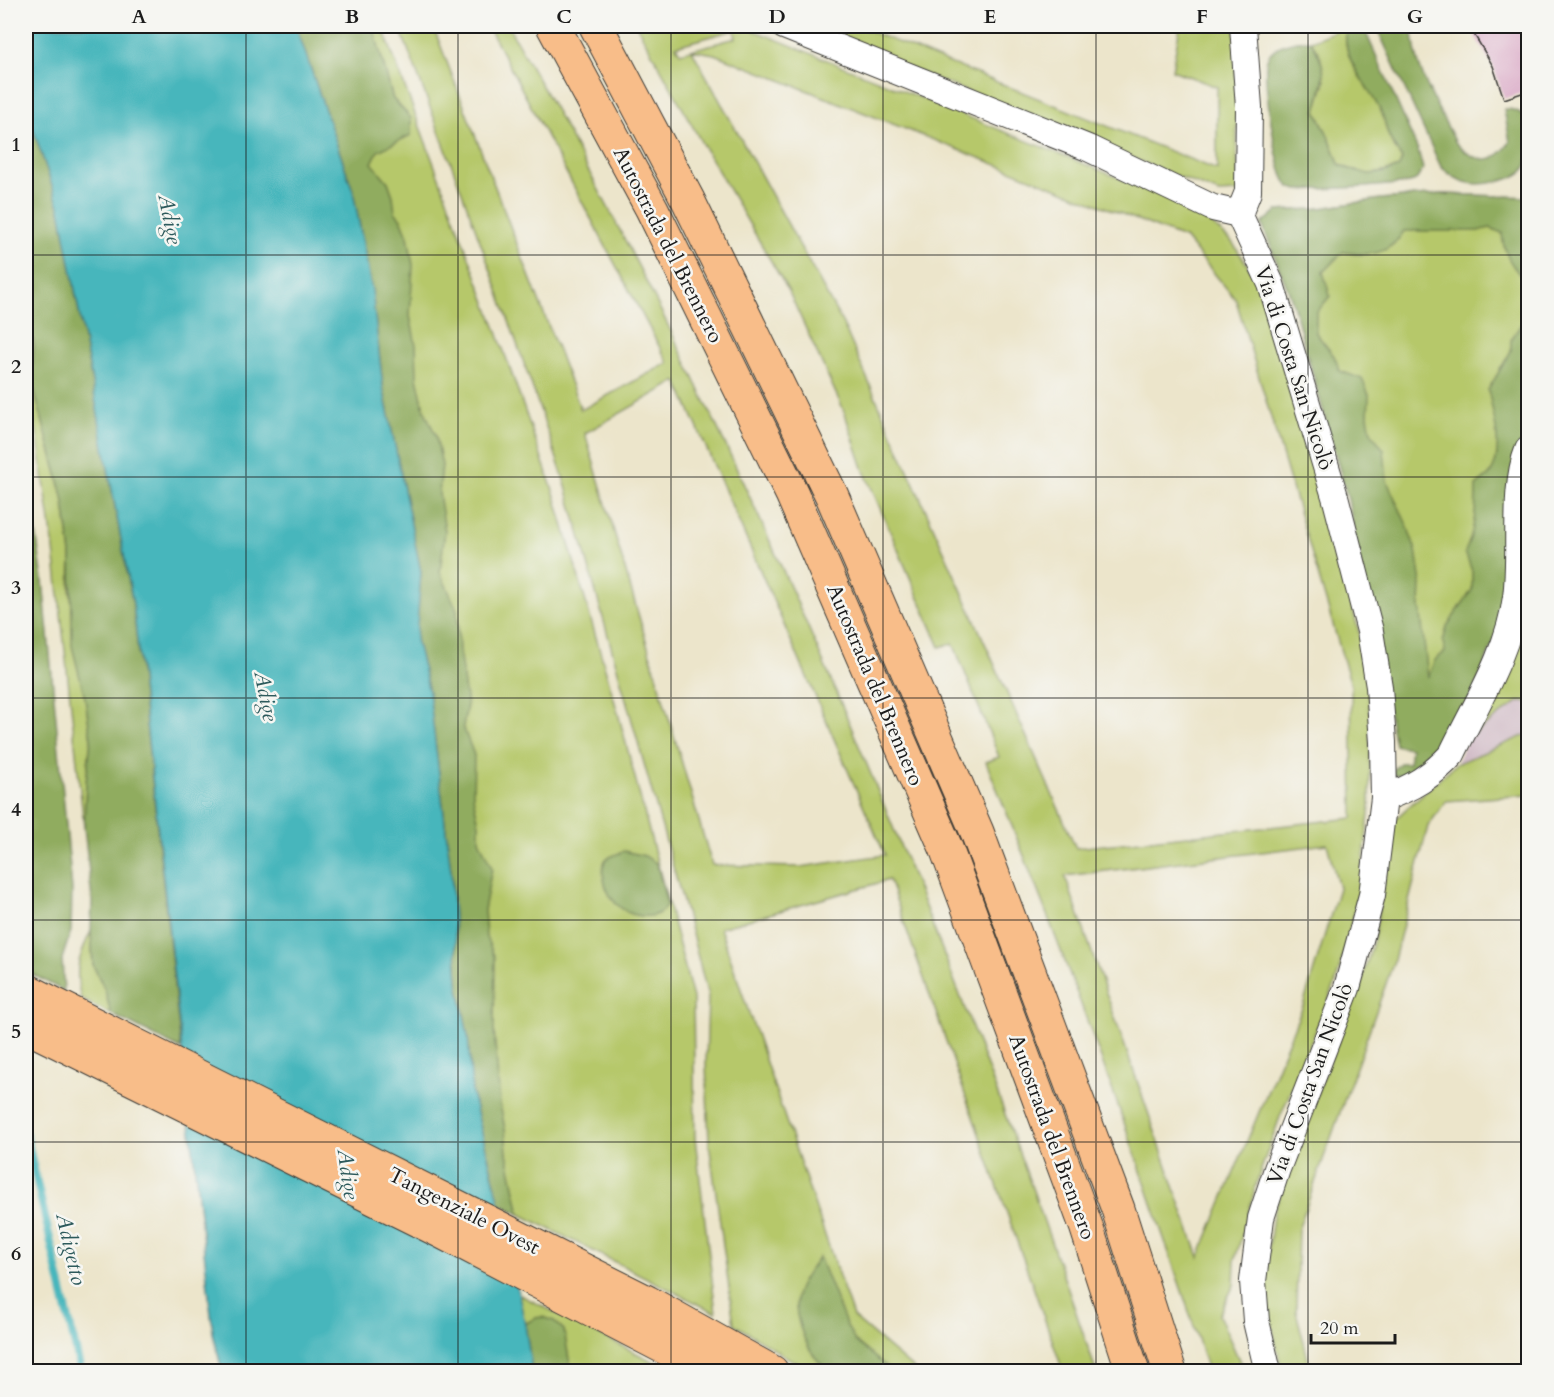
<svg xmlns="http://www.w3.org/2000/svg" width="1554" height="1397" font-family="Cardo,serif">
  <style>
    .industrial { fill: #d2bdc8 }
    .green { fill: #b6c86b; stroke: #697244; stroke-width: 1.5; fill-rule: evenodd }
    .forest { fill: #90ac5f; stroke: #56643e; stroke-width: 1.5 }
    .water { fill: #46b6bc; stroke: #31696c; stroke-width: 1.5 }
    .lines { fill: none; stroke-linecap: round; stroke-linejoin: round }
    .stream { stroke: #46b6bc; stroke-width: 8 }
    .building { fill: #d69cbf }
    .minor-casing { stroke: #3b3a36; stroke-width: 28 }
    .trunk-casing { stroke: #3b3a36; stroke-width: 35 }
    .motorway-casing { stroke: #3b3a36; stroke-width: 35 }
    .minor { stroke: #fff; stroke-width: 26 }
    .trunk { stroke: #f8bd89; stroke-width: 33 }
    .motorway { stroke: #f8bd89; stroke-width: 33 }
    .grid { fill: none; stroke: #1c1c1c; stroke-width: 1.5; stroke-opacity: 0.55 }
    .labels { text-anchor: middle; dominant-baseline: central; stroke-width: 5; stroke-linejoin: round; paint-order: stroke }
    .street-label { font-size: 21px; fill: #1c1c1c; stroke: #f6f6f2 }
    .water-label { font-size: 22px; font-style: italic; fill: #2d5a5c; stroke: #f6f6f2 }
    .neatline { fill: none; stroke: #1c1c1c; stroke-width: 2 }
    .grid-label { font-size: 20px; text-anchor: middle; font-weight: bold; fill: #1c1c1c }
  </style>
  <rect width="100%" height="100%" fill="#f6f6f2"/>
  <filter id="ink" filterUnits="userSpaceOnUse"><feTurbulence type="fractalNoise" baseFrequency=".0167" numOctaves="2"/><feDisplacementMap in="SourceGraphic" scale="12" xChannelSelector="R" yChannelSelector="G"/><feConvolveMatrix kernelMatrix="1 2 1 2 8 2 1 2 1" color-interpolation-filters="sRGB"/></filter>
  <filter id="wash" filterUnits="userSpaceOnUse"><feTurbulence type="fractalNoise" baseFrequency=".008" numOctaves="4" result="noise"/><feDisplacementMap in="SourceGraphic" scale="24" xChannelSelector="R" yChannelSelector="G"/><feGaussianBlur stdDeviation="1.35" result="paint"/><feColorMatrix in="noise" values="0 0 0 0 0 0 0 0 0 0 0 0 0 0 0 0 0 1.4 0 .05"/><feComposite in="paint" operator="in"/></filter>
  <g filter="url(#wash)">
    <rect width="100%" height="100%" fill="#ece5cb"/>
    <path class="industrial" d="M 1528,663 L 1528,771 L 1456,764 L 1468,738 Z"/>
    <path class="green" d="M 296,26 L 382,26 L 496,329 L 555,496 L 618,713 L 693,998 L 695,1138 L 716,1313 L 500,1204 L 327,113 Z
      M 399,26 L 433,26 L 581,410 L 668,363 L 488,26 L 508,26 C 532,69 557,111 580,155 C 663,308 738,467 808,627 C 915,871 1011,1119 1096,1371 L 1063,1371 L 889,880 L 720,928 L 853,1317 L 916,1371 L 809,1371 L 734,1324 L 709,1143 L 706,1064 L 708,996 L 692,934 L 565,483 C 514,329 457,177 399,26 ZM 677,381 L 885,855 L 800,867 L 712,865 L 585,433 Z
      M 637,26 L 743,26 L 1171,199 L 1206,219 L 1232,242 L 1253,273 L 1269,314 L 1326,510 L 1360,636 L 1368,688 L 1370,726 L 1370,806 L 1360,890 L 1336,982 L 1280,1117 L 1258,1178 L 1235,1260 L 1234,1285 L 1219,1315 L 1244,1371 L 1208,1371 C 1193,1321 1175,1271 1158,1221 C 1106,1066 1048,913 986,762 L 999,757 L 953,643 L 940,647 L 864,471 L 844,411 L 788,290 L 704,147 ZM 734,30 L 736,38 L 680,53 L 676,46 ZM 692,50 L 714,54 L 1186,239 L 1236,300 L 1351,685 L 1353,818 L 1076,848 L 843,324 ZM 1327,844 L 1339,888 L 1303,1006 L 1199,1257 L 1065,876 Z
      M 805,26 L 857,26 L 1217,170 L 1217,87 L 1172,70 L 1180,26 L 1235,26 L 1238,192 L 1219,193 Z
      M 1347,26 C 1339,58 1368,84 1381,111 C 1385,118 1385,127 1388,134 C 1391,143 1397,151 1402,159 L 1400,167 C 1373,177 1363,177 1339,164 C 1333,144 1325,129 1316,111 L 1325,81 L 1320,55 L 1311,41 Z
      M 1442,194 L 1528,197 L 1528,406 L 1446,735 L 1348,499 L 1292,300 L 1262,224 L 1277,211 L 1314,209 L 1381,199 Z
      M 26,307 L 34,345 L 31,379 L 63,496 L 71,554 L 70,590 L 91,739 L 86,783 L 84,827 L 54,549 L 37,434 L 26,384 Z
      M 1528,612 L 1528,702 L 1518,702 L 1468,738 L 1522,613 Z
      M 1528,734 L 1528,795 L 1446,801 L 1428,826 L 1393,964 L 1298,1230 L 1296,1311 L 1311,1371 L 1282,1372 L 1266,1297 L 1266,1270 L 1273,1215 L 1296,1145 L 1360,986 L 1374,939 L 1395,819 L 1456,764 Z
      M 91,931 L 93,965 L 105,990 L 111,1014 L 81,999 C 74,970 78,958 91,931 Z
      M 518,1294 L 672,1371 L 532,1371 Z"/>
    <path class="forest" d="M 296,26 L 373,26 L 393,99 L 411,118 L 411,135 L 378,151 L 372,163 L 388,182 L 393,196 L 395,212 L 401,219 L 408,236 L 413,265 L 410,316 L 416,345 L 417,377 L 424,409 L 436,436 L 442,465 L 439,493 L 445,531 L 440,572 L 457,610 L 459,650 L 467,705 L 463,727 L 474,755 L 473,796 L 479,824 L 479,840 L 492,868 L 484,910 L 486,937 L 495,958 L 494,1030 L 500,1104 L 505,1129 L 507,1153 L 520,1214 L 500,1204 L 472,1093 L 468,1036 L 458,983 L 451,871 L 429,692 L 416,639 L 421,572 L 383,387 L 372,290 L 353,191 Z
      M 1347,26 L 1363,26 L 1418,150 L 1423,169 L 1417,179 L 1410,183 L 1365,187 L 1297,190 C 1292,188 1288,187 1286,182 C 1276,168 1262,76 1267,59 C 1272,44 1298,39 1311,41 C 1330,72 1324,79 1316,111 C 1325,129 1333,144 1339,164 C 1362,176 1375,177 1399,167 L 1402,159 C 1398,151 1391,143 1388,134 C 1385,127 1385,119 1381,112 C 1368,84 1339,58 1347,26 Z
      M 1376,26 L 1413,26 C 1412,67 1438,107 1456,143 C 1475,163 1494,166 1510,142 L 1504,109 C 1529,109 1528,124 1528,144 C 1528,152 1530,161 1526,167 C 1517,181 1480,187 1465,182 C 1456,180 1448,173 1441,167 Z
      M 26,108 L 60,209 L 133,604 L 181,1049 L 111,1014 L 105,990 L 93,965 L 91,931 L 92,900 L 84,827 L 86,783 L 91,739 L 85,698 L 72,646 L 71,553 L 63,496 L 31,379 L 34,345 L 26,307 Z
      M 1442,194 L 1528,197 L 1528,284 C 1514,269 1503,255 1502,233 L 1490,228 L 1478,231 L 1404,231 C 1390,255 1369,257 1343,252 L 1323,272 L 1330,296 L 1316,313 L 1316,333 L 1334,356 L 1340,371 L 1362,379 L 1369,395 L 1368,416 L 1371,432 L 1384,450 L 1387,481 L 1406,523 L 1416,550 L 1421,584 L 1420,606 L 1428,677 L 1435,660 L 1445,652 L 1443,642 L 1447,626 L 1472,590 L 1472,571 L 1465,552 C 1475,530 1476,510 1476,486 C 1480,482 1487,478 1490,474 C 1505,454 1493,412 1488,390 L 1511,351 L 1511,340 L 1523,321 L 1528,290 L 1528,435 L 1514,474 L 1500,625 L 1472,696 L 1446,735 L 1408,771 L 1402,775 L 1394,775 L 1393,770 L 1400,763 L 1409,763 L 1411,748 L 1395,745 L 1348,499 L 1292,300 L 1262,224 L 1277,211 L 1314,209 L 1381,199 Z
      M 26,465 L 43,580 L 72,889 L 71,931 L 62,959 L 64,991 L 26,971 Z
      M 624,851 L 645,856 L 657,864 L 667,904 C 663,912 658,915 649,916 C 618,919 597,887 605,859 Z
      M 819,1257 L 846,1324 L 855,1341 L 892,1371 C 874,1372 853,1375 836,1372 C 810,1367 791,1315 797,1293 C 800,1281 812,1267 819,1257 Z
      M 542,1317 L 554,1321 L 564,1330 L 571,1371 L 532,1371 L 525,1324 L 535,1318 Z"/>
    <path class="water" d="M 26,26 L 296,26 L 353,191 L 372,290 L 383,387 L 421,572 L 416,639 L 429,692 L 451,871 L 458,983 L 468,1036 L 472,1093 L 500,1204 L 525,1324 L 532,1371 L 222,1371 L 213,1333 L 133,604 L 60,209 L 26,108 Z"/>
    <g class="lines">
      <path class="stream" d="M 26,1135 L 81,1372"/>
    </g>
    <g id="blocks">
      <path class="building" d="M 1469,26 L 1528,26 L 1528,91 L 1504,99 L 1493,66 Z"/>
    </g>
  </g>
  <g filter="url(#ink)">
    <use href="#blocks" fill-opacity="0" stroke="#3b3a36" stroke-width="1.5"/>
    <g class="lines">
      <defs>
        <path id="minor" d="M 784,26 L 1088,148 L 1213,208 L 1239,214 L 1271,284 L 1336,500 L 1370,631 L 1379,687 L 1383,742 L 1384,798 L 1372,895 L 1347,988 L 1277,1169 L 1261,1218 L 1253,1281 L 1256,1321 L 1268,1372
          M 1239,214 L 1248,192 L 1249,107 L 1243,26
          M 1384,798 C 1412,788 1432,776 1452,754 C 1476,704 1509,652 1516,597 C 1522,552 1512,490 1528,450"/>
        <path id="trunk" d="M 26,990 L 647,1302 L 772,1372
          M 26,1026 L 442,1232 L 712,1372"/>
        <path id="motorway" d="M 553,26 L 652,209 L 792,494 L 946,848 L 1086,1226 L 1133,1372
          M 596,26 L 688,200 L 832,496 L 977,832 L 1118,1209 L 1170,1372"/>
      </defs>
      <use href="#minor" class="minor-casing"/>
      <use href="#trunk" class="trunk-casing"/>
      <use href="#motorway" class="motorway-casing"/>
      <use href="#minor" class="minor"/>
      <use href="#trunk" class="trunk"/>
      <use href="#motorway" class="motorway"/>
    </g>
  </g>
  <path class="grid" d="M 246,26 L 246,1372M 458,26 L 458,1372M 671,26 L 671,1372M 883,26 L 883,1372M 1096,26 L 1096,1372M 1308,26 L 1308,1372M 26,255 L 1528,255M 26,477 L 1528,477M 26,698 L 1528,698M 26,920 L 1528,920M 26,1142 L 1528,1142"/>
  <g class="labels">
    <g class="street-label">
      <text transform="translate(668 245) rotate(63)">Autostrada del Brennero</text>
      <text transform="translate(1294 368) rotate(72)">Via di Costa San Nicolò</text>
      <text transform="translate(875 685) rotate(67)">Autostrada del Brennero</text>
      <text transform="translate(1310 1084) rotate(-70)">Via di Costa San Nicolò</text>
      <text transform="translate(1052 1137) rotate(70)">Autostrada del Brennero</text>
      <text transform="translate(464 1211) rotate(27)">Tangenziale Ovest</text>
    </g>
    <g class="water-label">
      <text transform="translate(170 219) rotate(79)">Adige</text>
      <text transform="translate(266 696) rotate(79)">Adige</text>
      <text transform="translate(348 1174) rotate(82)">Adige</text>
      <text transform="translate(71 1249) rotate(77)">Adigetto</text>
    </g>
  </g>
  <rect width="1554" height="1397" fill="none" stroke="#f6f6f2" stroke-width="66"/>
  <path d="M1311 1334v9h84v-9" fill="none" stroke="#1c1c1c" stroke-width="3"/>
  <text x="1320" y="1334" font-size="18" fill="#1c1c1c" stroke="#f6f6f2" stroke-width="4.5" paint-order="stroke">20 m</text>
  <rect x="33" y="33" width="1488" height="1331" class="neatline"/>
  <g class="grid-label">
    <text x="139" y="23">A</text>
    <text x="352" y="23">B</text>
    <text x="564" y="23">C</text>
    <text x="777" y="23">D</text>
    <text x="990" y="23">E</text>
    <text x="1202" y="23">F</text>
    <text x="1415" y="23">G</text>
    <text x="16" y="151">1</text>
    <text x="16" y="373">2</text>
    <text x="16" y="594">3</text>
    <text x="16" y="816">4</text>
    <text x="16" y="1038">5</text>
    <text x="16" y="1260">6</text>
  </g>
</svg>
